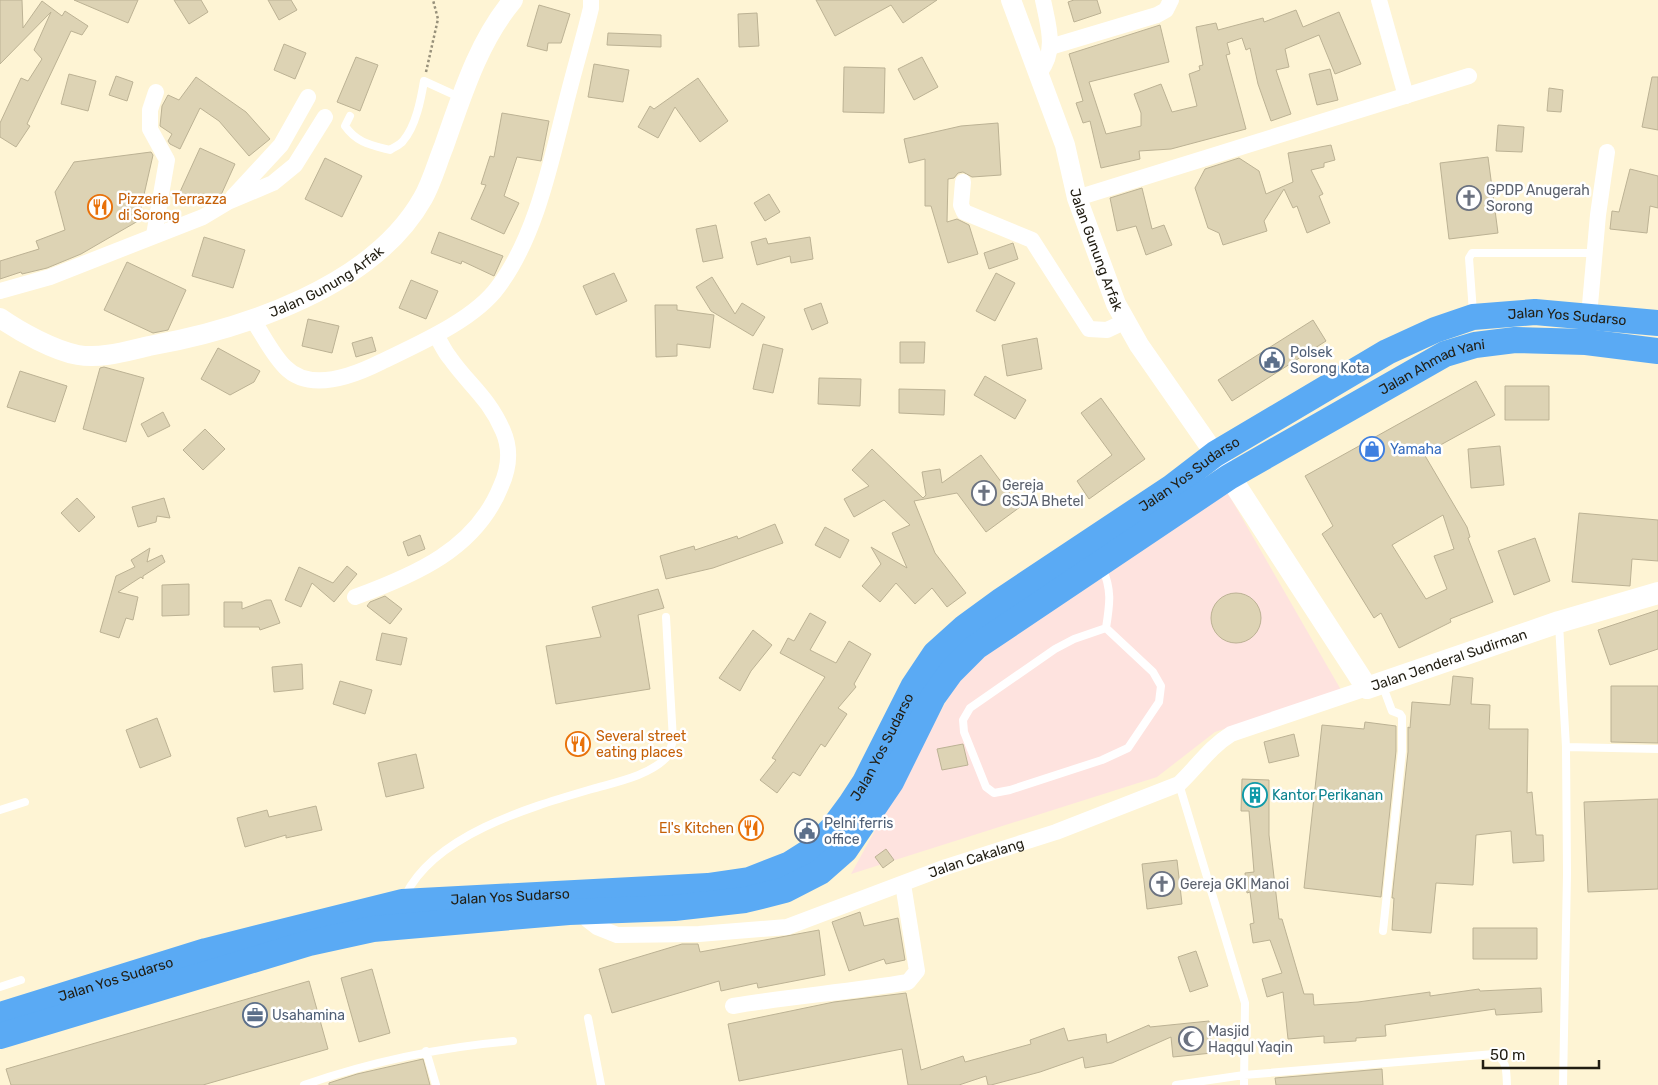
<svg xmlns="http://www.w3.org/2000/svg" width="1658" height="1085" font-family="Rubik,sans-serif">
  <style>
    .industrial { fill: #fee3df }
    .building { fill: #ddd3b4; stroke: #bcb294; fill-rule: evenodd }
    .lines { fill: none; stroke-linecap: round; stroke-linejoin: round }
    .path { stroke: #97907a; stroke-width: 2.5; stroke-dasharray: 2.5 2.5; stroke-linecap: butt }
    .service { stroke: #fff; stroke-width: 8 }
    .minor { stroke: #fff; stroke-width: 16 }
    .tertiary { stroke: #fff; stroke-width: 20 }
    .secondary { stroke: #fff; stroke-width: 22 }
    .trunk { stroke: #5aaaf4; stroke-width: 26 }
    .labels { text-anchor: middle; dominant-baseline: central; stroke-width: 5; stroke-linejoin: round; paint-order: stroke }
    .worship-label { font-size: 14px; fill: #5b616d; stroke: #fff; text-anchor: start }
    .food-label { font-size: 14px; fill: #c56008; stroke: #fff; text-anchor: start }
    .street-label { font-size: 14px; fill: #211d12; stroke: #fff }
    .service-label { font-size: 14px; fill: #4e5e75; stroke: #fff; text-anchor: start }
    .shop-label { font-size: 14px; fill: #366cbe; stroke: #fff; text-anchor: start }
    .culture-label { font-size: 14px; fill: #0d838f; stroke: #fff; text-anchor: start }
  </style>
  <rect width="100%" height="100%" fill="#fef4d4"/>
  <path class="industrial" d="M 1222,483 L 1341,690 L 1215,732 L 1157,777 L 851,874 L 970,658 Z"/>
  <path class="building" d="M 0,0 L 22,0 L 23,28 L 42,1 L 62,16 L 65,11 L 88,26 L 82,35 L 71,31 L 27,124 L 30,126 L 16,147 L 0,137 L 0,123 L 21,78 L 28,81 L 42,59 L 34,50 L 51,12 L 0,64 Z
    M 74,0 L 138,0 L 128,23 Z
    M 174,0 L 201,0 L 208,12 L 189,24 Z
    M 268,0 L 291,0 L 297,10 L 279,20 Z
    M 816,0 L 937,0 L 903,23 L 891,5 L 835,36 Z
    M 1074,0 L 1097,0 L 1101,13 L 1074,22 L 1068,2 Z
    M 539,5 L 570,14 L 561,43 L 548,43 L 547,51 L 527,46 Z
    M 1296,10 L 1303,27 L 1339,12 L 1361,64 L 1335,74 L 1319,35 L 1285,49 L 1289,67 L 1276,70 L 1291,114 L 1271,121 L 1258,84 L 1250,48 L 1246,50 L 1242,38 L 1227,43 L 1230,54 L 1226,55 L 1246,129 L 1171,149 L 1139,151 L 1140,159 L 1101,168 L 1090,121 L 1083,123 L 1076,103 L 1083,101 L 1069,54 L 1160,25 L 1169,62 L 1089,82 L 1106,134 L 1141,126 L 1141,113 L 1134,94 L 1161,84 L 1172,112 L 1197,106 L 1189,74 L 1200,70 L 1199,66 L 1203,65 L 1196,27 L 1216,23 L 1218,30 L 1263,18 L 1264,22 Z
    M 757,13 L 759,46 L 739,47 L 738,14 Z
    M 608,33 L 661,35 L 661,47 L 607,45 Z
    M 284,44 L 306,53 L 295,79 L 274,70 Z
    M 356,57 L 378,65 L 360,111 L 337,102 Z
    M 922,57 L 938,87 L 914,100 L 898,69 Z
    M 594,64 L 629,70 L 623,102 L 588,97 Z
    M 844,67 L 885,68 L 884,113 L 843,112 Z
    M 1330,69 L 1338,100 L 1317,105 L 1309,74 Z
    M 69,74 L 96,81 L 88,111 L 61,104 Z
    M 116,76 L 133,82 L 127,101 L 109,95 Z
    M 196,77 L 246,112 L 270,139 L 249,156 L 219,121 L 200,108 L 180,149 L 170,144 L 168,141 L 172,134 L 160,126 L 162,106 L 168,95 L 179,100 Z
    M 1652,77 L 1658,77 L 1658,130 L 1642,127 Z
    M 698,78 L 728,121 L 700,142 L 675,107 L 658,138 L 638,127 L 650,106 L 654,109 Z
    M 1549,88 L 1563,90 L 1561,112 L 1547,111 Z
    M 502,113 L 549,121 L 541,161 L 517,157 L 504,196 L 519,203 L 504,234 L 471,219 L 486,185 L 481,184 L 490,156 L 494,157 Z
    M 998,123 L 1001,175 L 972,177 L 963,172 L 958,173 L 954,178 L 948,179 L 947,222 L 957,219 L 969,225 L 978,254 L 948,263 L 931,206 L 925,206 L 925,159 L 909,163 L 904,139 L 961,126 Z
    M 1498,125 L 1524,127 L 1522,152 L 1496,151 Z
    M 1331,145 L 1335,160 L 1324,163 L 1324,167 L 1311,170 L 1323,194 L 1319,196 L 1330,223 L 1307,233 L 1297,206 L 1293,208 L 1284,189 L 1264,221 L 1267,231 L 1223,245 L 1219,233 L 1208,228 L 1195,188 L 1205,169 L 1239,158 L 1259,171 L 1266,194 L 1293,182 L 1288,153 Z
    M 200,148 L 235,164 L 221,195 L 204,205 L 179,194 Z
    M 151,152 L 153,155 L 138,221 L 81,254 L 47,268 L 22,274 L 21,272 L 0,279 L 0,261 L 39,249 L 36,241 L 65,230 L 55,192 L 74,162 Z
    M 1488,157 L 1498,233 L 1449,239 L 1440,163 Z
    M 325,158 L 362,176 L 342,217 L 305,199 Z
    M 1630,169 L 1658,176 L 1658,208 L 1650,206 L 1647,233 L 1610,229 L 1612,211 L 1619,212 Z
    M 1142,188 L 1152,229 L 1164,225 L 1172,245 L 1146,255 L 1136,226 L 1117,231 L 1110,198 Z
    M 769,194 L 780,212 L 765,221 L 754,203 Z
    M 716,225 L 723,258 L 703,262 L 696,229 Z
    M 439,232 L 503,256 L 494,276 L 462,261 L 461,264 L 431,253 Z
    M 204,237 L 245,250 L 233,288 L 192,276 Z
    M 810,237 L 813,259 L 791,263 L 790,256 L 757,265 L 751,242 L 766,238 L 768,244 Z
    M 1013,243 L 1018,259 L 989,269 L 984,253 Z
    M 127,262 L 186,290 L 168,330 L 153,333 L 104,310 Z
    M 614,273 L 627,301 L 596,315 L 583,286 Z
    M 996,273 L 1015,283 L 995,321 L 976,311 Z
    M 712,277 L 735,314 L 742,303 L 765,317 L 753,336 L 711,311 L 696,287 Z
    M 411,280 L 438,291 L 426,319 L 399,308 Z
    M 821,303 L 828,323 L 812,330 L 804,309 Z
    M 655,305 L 677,305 L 677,310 L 714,315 L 710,348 L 677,344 L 677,356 L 656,357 Z
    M 308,319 L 339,326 L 332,353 L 302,346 Z
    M 1313,320 L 1326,341 L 1232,401 L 1218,380 Z
    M 372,337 L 376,351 L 356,357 L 352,343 Z
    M 1037,338 L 1042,369 L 1007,376 L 1002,345 Z
    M 900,342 L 925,342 L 924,363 L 900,363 Z
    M 763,344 L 783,349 L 773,393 L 753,389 Z
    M 218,348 L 260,371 L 254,382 L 230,395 L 201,379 Z
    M 104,367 L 144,378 L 126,442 L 83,429 L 100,368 Z
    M 20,371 L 67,386 L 55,422 L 7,407 Z
    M 985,376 L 1026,400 L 1015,419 L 974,395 Z
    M 819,378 L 861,379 L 860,406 L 818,404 Z
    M 1476,381 L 1495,415 L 1424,454 L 1467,527 L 1470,537 L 1468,538 L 1493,602 L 1450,619 L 1451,622 L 1399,648 L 1381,613 L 1374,618 L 1322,534 L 1333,526 L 1305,476 ZM 1443,515 L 1454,549 L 1434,556 L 1447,589 L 1426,599 L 1392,545 Z
    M 1505,386 L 1549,386 L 1549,420 L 1505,420 Z
    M 899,389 L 945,390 L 944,415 L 899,413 Z
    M 1101,398 L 1145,459 L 1089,499 L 1077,481 L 1112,455 L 1081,413 Z
    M 163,412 L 170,426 L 148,437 L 141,424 Z
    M 205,429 L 225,449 L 203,470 L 183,450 Z
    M 1500,446 L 1504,485 L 1471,488 L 1468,449 Z
    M 872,449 L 923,498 L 926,495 L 922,472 L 940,469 L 942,483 L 981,455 L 1020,507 L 986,532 L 957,493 L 914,501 L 935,553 L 966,593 L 947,607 L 932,588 L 915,604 L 896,583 L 880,602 L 862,586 L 881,564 L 871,547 L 907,568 L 892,533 L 910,525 L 884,500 L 854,517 L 844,499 L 869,486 L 852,470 Z
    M 77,498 L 95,517 L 79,532 L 61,513 Z
    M 164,498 L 170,518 L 157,516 L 156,522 L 138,527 L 132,507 Z
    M 1579,513 L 1658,520 L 1658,561 L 1632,559 L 1630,586 L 1572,582 Z
    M 775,524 L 783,543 L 713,568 L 666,579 L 660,556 L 694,546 L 695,550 L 737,536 L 738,539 Z
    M 825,527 L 849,540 L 840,558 L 815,545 Z
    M 420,535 L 425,549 L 408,556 L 403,542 Z
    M 1535,538 L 1550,581 L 1514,595 L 1498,551 Z
    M 150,548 L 147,562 L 162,555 L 165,562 L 143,576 L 143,579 L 141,577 L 118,592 L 138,597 L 133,620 L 126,618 L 119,638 L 100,632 L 116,576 L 135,567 L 131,560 Z
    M 347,566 L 357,574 L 334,602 L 312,583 L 301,607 L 285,600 L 299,567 L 333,583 Z
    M 189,584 L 189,615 L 162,616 L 162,585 Z
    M 658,589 L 664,608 L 638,615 L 650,689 L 556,704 L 546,646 L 601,637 L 592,607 Z
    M1211 618a25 25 0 1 1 50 0a25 25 0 1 1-50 0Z
    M 385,596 L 402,609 L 390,624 L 367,606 L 370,602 Z
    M 266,600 L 271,600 L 280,623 L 260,630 L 259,627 L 224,627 L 224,602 L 242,602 L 242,609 Z
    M 1658,610 L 1658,649 L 1610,665 L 1598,630 Z
    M 810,613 L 826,622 L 810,650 L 836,663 L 849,641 L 871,654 L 854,684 L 856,687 L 838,708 L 847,714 L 825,747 L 821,744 L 800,776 L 793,772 L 777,793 L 760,780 L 776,760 L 772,758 L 825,677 L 780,653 L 788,638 L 794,641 Z
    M 753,630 L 772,645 L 751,671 L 740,691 L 719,678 Z
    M 382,633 L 407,638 L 401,665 L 376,660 Z
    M 302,664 L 303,689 L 274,692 L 272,667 Z
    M 1453,676 L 1473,678 L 1471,704 L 1490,705 L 1489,729 L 1528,729 L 1527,793 L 1532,792 L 1536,835 L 1543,835 L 1544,861 L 1513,863 L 1511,831 L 1476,835 L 1473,885 L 1436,883 L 1431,933 L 1392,930 L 1394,898 L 1392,898 L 1408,752 L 1408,727 L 1410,728 L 1412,702 L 1450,705 Z
    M 340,681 L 372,690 L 365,714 L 333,704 Z
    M 1611,686 L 1658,686 L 1658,743 L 1611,742 Z
    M 157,718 L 171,756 L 140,768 L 126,730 Z
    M 1365,722 L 1396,726 L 1396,751 L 1381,897 L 1304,888 L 1322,725 L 1364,729 Z
    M 1294,734 L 1299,756 L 1269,763 L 1264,742 Z
    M 963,744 L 968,765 L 942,770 L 937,749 Z
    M 416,754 L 424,788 L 386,797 L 378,763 Z
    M 1242,779 L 1269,780 L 1269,835 L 1279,919 L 1282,919 L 1304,994 L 1313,994 L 1314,1005 L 1358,1002 L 1430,992 L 1430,996 L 1479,989 L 1480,991 L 1541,988 L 1542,1012 L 1496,1015 L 1495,1009 L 1385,1025 L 1386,1036 L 1356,1038 L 1356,1041 L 1324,1043 L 1324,1036 L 1288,1039 L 1283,992 L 1267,997 L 1262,979 L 1282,973 L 1270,940 L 1253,943 L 1250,924 L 1254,923 L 1250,892 L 1247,893 L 1245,873 L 1254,872 L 1249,811 L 1241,811 Z
    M 1658,799 L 1658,889 L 1588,892 L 1584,802 Z
    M 316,806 L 322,830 L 286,838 L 286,835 L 245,847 L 237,818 L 267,810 L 269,817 Z
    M 886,849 L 894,860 L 883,868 L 875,857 Z
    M 1177,860 L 1182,904 L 1147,909 L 1142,864 Z
    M 860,912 L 864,926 L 898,918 L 905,960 L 886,964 L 884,959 L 849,971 L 832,922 Z
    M 1473,928 L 1537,928 L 1537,959 L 1473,959 Z
    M 819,930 L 825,975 L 758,988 L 757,983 L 721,991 L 719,981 L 612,1013 L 599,969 L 682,944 L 698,944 L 700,952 Z
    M 1196,951 L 1208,986 L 1190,992 L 1178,957 Z
    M 372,969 L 390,1033 L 359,1042 L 341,978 Z
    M 309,981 L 328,1049 L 203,1085 L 11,1085 L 6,1069 Z
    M 906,993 L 921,1070 L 963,1056 L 965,1062 L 1031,1044 L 1030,1040 L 1064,1028 L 1068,1041 L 1106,1034 L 1107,1043 L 1149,1025 L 1150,1027 L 1209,1021 L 1212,1053 L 1173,1057 L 1171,1037 L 1112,1063 L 1085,1068 L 1083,1057 L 1040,1072 L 991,1085 L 988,1085 L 986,1076 L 959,1085 L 908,1085 L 902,1049 L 739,1081 L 728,1024 L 834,1002 Z
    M 423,1059 L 430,1085 L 329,1085 L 329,1083 L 357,1074 Z
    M 1382,1069 L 1383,1085 L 1276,1085 L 1275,1078 Z"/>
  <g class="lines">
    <path class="path" d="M 426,72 L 438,19 L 433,0"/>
    <path class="service" d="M 350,116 L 345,126 C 357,143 371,145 390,150 C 394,147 400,145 403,141 C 416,126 421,99 424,81 L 459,97
      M 1473,312 L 1469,258 L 1472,253 L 1594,253
      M 1102,567 C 1112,590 1110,603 1106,628
      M 1559,624 L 1566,747 L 1567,874 L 1563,1085
      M 1106,628 L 1153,672 L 1161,686 L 1159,702 L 1128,748 L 1102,760 L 1010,790 L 994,793 L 986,787 L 964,732 L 963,720 L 970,708 L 1055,649 L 1074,639 Z
      M 1382,684 L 1392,711 L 1400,714 L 1402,717 L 1402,751 L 1383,931
      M 1566,747 L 1658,749
      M 1179,784 L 1245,1003 L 1244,1085
      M 0,810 L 25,802
      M 405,896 C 435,834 531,807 592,789 C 616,782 648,776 666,758 C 670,752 671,747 673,740 L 666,617
      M 0,987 L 21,980
      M 588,1018 L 601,1085
      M 426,1051 L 436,1085
      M 304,1085 C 373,1061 441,1047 513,1041
      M 1176,1085 L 1244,1075 L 1494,1054 C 1508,1061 1506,1071 1507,1085"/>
    <g class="minor">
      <path d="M 1379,0 L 1406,96"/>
      <path d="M 1050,47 L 1157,15 L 1166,10 L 1171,0"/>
      <path d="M 1040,72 C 1057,50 1048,25 1043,0"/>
      <path d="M 963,182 L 961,205 L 964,212 L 1032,240 L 1089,329 L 1107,330 L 1126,321"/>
      <path d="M 233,197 L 281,145 L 308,97"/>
      <path d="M 1077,198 L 1469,76"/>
      <path d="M 154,235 L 167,160 L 150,129 L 150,110 L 156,92"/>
      <path d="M 0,291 L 50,277 L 203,217 L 228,202 L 273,183 L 295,165 L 325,117"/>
      <path d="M 1589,316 L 1598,215 L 1607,152"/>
      <path d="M 253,320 C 263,335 272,354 285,367 C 310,393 355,375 381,362 C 418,344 474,320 498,287 C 535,238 550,166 565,107 C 573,74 583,41 591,8 L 591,0"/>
      <path d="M 355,597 C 415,575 476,549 501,486 C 509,468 511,449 503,431 C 489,398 469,385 450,358 C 444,351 441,343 436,335"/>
      <path id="s1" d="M 582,906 L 588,920 L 597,927 L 617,935 L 699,934 L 787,927 L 946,867 L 1056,832 L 1179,784 C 1197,767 1210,747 1231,734 L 1367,688"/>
      <path d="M 733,1006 C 792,996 850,992 908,982 L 917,971 L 903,884"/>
    </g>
    <g class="tertiary">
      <path id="s2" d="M 1011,0 L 1065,145 L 1077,198 L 1116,304 L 1139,345 L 1215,454"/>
      <path id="s3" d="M 0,318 C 20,332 55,351 78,355 C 101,359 127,351 149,346 C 243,329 373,287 423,198 C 432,182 437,163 444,146 C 462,95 478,42 513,0"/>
    </g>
    <path class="secondary" id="s4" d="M 1221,463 L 1367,688 L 1559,622 L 1658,593"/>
    <g class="trunk">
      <path id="s5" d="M 0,1015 L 206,951 L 402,902 L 708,886 L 749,880 L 790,864 L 809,852 L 833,828 L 850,805 L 865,782 L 913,687 L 935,654 L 965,627 L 1002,600 L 1172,487 L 1215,454 L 1387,352 L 1435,330 L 1473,317 L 1535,312 L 1658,323"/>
      <path id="s6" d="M 0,1036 L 309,943 L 373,929 L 569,912 L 674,908 L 745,900 L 785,890 L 820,872 L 845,850 L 891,782 L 933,697 L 951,672 L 976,647 L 1229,477 L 1445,354 L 1475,345 L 1515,340 L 1586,342 L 1658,351"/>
    </g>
  </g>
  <defs>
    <symbol id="church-ring" viewBox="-11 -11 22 22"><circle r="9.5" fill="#fff" stroke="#6b7280" stroke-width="1.5"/><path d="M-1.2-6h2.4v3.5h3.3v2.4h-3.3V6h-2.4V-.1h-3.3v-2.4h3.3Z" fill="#6b7280"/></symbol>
    <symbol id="restaurant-ring" viewBox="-11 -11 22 22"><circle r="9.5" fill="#fff" stroke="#e8710a" stroke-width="1.5"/><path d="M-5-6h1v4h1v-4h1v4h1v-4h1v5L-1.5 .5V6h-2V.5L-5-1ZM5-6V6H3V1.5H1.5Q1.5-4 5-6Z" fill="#e8710a"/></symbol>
    <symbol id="civic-ring" viewBox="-11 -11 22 22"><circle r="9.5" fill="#fff" stroke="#5c6f8a" stroke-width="1.5"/><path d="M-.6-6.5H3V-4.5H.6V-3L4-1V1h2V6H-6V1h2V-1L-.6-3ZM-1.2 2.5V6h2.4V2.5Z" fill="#5c6f8a"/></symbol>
    <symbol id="shop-ring" viewBox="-11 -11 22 22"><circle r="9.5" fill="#fff" stroke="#3f7fe0" stroke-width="1.5"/><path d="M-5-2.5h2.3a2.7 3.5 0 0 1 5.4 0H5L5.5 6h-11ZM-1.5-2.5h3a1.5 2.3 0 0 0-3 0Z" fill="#3f7fe0"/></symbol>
    <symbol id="building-ring" viewBox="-11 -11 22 22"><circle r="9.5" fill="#fff" stroke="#0f9aa8" stroke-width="1.5"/><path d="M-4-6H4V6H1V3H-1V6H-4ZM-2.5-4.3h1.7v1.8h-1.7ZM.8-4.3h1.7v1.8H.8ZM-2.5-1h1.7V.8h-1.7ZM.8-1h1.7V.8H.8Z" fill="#0f9aa8"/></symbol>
    <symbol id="office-ring" viewBox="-11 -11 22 22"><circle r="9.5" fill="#fff" stroke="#5c6f8a" stroke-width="1.5"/><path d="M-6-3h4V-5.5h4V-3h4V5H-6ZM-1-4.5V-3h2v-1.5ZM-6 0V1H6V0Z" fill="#5c6f8a"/></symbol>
    <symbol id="mosque-ring" viewBox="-11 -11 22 22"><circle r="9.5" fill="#fff" stroke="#6b7280" stroke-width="1.5"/><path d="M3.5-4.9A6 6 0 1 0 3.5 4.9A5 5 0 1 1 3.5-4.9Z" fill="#6b7280"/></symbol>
  </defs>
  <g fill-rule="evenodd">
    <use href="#church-ring" x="1455" y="184" width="28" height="28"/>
    <use href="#restaurant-ring" x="86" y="193" width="28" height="28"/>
    <use href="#civic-ring" x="1258" y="346" width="28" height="28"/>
    <use href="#shop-ring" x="1358" y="435" width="28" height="28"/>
    <use href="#church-ring" x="970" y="479" width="28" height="28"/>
    <use href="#restaurant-ring" x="564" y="730" width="28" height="28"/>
    <use href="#building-ring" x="1241" y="781" width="28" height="28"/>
    <use href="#restaurant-ring" x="737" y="814" width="28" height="28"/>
    <use href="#civic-ring" x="793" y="817" width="28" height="28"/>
    <use href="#church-ring" x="1148" y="870" width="28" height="28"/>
    <use href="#office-ring" x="241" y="1001" width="28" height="28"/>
    <use href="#mosque-ring" x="1177" y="1025" width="28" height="28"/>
  </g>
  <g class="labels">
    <g class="worship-label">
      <text x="1486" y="190">GPDP Anugerah<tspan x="1486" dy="16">Sorong</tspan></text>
      <text x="1002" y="485">Gereja<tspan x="1002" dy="16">GSJA Bhetel</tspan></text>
      <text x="1180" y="884">Gereja GKI Manoi</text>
      <text x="1208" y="1031">Masjid<tspan x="1208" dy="16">Haqqul Yaqin</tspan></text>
    </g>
    <g class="food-label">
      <text x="118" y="199">Pizzeria Terrazza<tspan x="118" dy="16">di Sorong</tspan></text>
      <text x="596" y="736">Several street<tspan x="596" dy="16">eating places</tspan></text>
      <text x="734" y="828" text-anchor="end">El's Kitchen</text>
    </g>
    <g class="street-label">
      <text stroke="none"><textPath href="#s2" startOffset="264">Jalan Gunung Arfak</textPath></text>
      <text stroke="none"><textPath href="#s3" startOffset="349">Jalan Gunung Arfak</textPath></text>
      <text stroke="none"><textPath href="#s5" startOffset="1800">Jalan Yos Sudarso</textPath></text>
      <text stroke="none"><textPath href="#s6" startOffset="1655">Jalan Ahmad Yani</textPath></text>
      <text stroke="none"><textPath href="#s5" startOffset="1380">Jalan Yos Sudarso</textPath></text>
      <text stroke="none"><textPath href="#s4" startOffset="355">Jalan Jenderal Sudirman</textPath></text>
      <text stroke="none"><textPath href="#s5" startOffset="961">Jalan Yos Sudarso</textPath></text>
      <text stroke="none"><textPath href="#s1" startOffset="420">Jalan Cakalang</textPath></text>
      <text stroke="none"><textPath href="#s5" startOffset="526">Jalan Yos Sudarso</textPath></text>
      <text stroke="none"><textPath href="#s5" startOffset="121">Jalan Yos Sudarso</textPath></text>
    </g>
    <g class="service-label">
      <text x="1290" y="352">Polsek<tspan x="1290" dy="16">Sorong Kota</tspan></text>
      <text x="824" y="823">Pelni ferris<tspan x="824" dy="16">office</tspan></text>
      <text x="272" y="1015">Usahamina</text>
    </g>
    <g class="shop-label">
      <text x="1390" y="449">Yamaha</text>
    </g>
    <g class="culture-label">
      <text x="1272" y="795">Kantor Perikanan</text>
    </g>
  </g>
  <path d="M1483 1060v8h116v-8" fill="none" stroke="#211d12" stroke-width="2.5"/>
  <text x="1490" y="1060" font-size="15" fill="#211d12" stroke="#ffffff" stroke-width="4" paint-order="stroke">50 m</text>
</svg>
